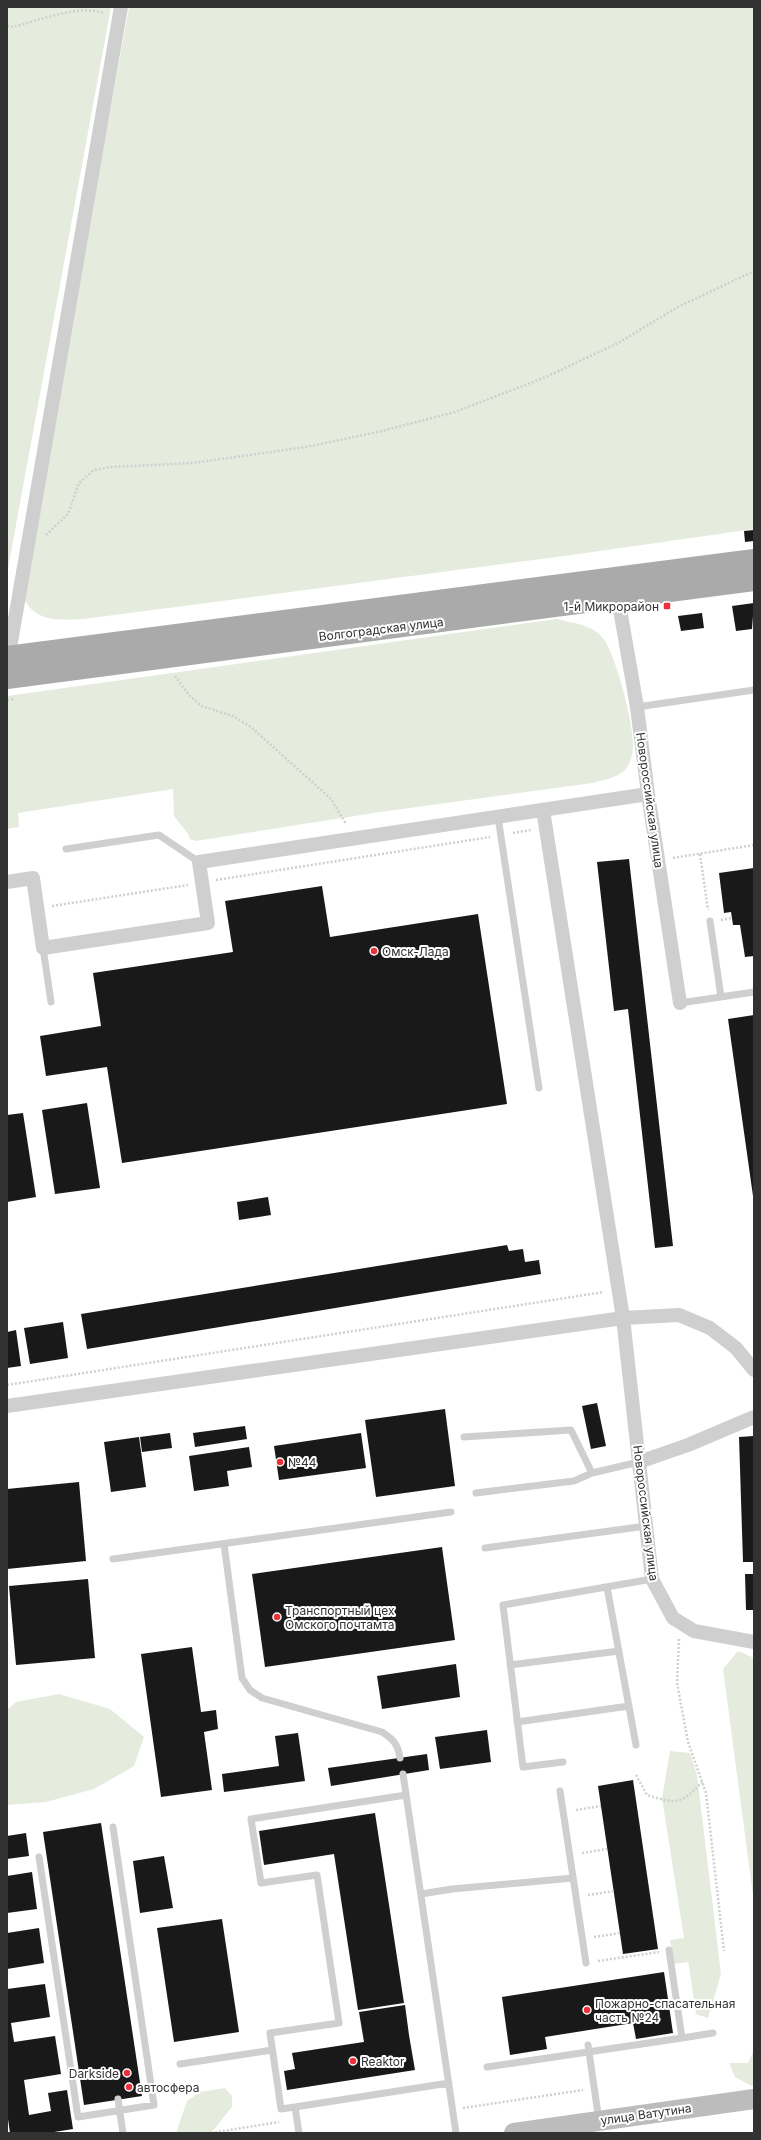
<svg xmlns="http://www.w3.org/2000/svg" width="761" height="2140" font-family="Inter,sans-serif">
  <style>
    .green { fill: #e5ecde }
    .building { fill: #191919 }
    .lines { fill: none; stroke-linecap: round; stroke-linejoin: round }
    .path { stroke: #cfcfcf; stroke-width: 2.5; stroke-dasharray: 2 2; stroke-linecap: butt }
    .service { stroke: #cfcfcf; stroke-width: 7 }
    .minor { stroke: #cfcfcf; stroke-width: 14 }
    .secondary { stroke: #bcbcbc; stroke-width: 20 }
    .primary { stroke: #aaa; stroke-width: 22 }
    .poi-dot { fill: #eb323c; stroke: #fff; stroke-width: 1.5 }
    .labels { text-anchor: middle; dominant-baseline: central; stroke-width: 4; stroke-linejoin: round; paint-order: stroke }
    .poi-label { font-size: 12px; fill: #323232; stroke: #fff; text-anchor: start }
    .street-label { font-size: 12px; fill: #323232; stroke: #fff }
  </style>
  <rect width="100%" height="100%" fill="#fff"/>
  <path class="green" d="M 7,7 L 111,7 L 7,574 Z
    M 129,7 L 754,7 L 754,529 L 564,556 L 84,619 C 58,620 36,623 22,596 Z
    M 557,619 C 574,623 595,625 605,641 C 617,660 634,725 633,747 C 633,754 630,764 625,770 C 618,778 602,780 592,783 L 380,812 L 196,841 L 190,839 L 188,834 L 174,816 L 173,789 L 18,813 L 19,827 L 7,829 L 7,696 Z
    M 738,1651 L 754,1658 L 754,1903 L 723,1669 Z
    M 59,1694 L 110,1709 L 144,1737 L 134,1766 L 94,1789 L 46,1802 L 7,1805 L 7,1710 L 16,1702 Z
    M 670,1751 L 690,1753 L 697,1775 L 721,1974 L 708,2018 L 696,2014 L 687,1953 L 688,1962 L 674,1964 L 670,1940 L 684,1938 L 662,1798 Z
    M 754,2050 L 754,2085 L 752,2086 L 735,2077 L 729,2063 L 748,2063 Z
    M 225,2088 L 232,2096 L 232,2107 L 211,2133 L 176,2133 L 187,2101 L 200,2092 Z"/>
  <path class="building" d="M 754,530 L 754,541 L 745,542 L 744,531 Z
    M 754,603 L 752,629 L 736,631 L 732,606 Z
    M 702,613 L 704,628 L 681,631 L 678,616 Z
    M 629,859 L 673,1246 L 655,1248 L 628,1009 L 614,1011 L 597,862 Z
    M 754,868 L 754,956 L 745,957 L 740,925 L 733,925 L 731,912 L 724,913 L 719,873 Z
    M 322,886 L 330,937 L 478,914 L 507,1104 L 122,1163 L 107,1067 L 46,1076 L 40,1036 L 101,1026 L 93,973 L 233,952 L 225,901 Z
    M 754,1015 L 754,1196 L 753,1196 L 728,1019 Z
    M 87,1103 L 100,1188 L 55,1194 L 42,1110 Z
    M 23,1113 L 36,1197 L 7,1202 L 7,1115 Z
    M 268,1197 L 271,1215 L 239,1220 L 237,1202 Z
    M 507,1245 L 509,1251 L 523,1249 L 525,1262 L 539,1260 L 541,1274 L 87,1349 L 81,1314 Z
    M 63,1322 L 68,1358 L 30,1364 L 24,1328 Z
    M 16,1330 L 21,1366 L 7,1368 L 7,1332 Z
    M 597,1403 L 606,1446 L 591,1449 L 582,1406 Z
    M 445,1409 L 455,1486 L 376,1497 L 365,1420 Z
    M 245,1426 L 247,1439 L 195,1447 L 193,1433 Z
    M 170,1433 L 172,1448 L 142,1452 L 140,1437 Z
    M 361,1433 L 366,1468 L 279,1480 L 274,1446 Z
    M 754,1436 L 754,1562 L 743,1562 L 739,1437 Z
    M 139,1437 L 146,1487 L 111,1492 L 104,1442 Z
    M 249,1447 L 252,1467 L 227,1471 L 229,1486 L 194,1491 L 189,1456 Z
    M 79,1482 L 86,1561 L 7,1569 L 7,1489 Z
    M 442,1547 L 455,1640 L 265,1667 L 252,1574 Z
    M 745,1574 L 754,1574 L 754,1610 L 746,1610 Z
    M 88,1579 L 95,1658 L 16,1665 L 9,1586 Z
    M 192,1647 L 201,1712 L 216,1710 L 218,1729 L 204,1732 L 212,1790 L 161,1797 L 141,1654 Z
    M 456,1664 L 460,1697 L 382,1709 L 377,1676 Z
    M 487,1730 L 491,1762 L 440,1769 L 435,1737 Z
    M 298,1733 L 305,1781 L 224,1792 L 222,1774 L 279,1766 L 275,1736 Z
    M 427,1754 L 429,1770 L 331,1786 L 328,1768 Z
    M 633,1780 L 658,1949 L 623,1954 L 598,1786 Z
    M 375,1813 L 404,2003 L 358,2010 L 334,1854 L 264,1865 L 259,1831 Z
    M 101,1823 L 142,2096 L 84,2105 L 43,1832 Z
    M 26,1833 L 29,1856 L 7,1859 L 7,1836 Z
    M 164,1856 L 173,1908 L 140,1913 L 133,1861 Z
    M 32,1872 L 37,1909 L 7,1913 L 7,1876 Z
    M 222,1919 L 239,2032 L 174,2042 L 157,1928 Z
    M 39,1928 L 44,1963 L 7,1969 L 7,1933 Z
    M 664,1972 L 673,2033 L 636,2039 L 633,2023 L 545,2037 L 547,2049 L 510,2055 L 502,1997 Z
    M 45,1984 L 50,2017 L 11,2023 L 14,2042 L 55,2036 L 61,2074 L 24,2080 L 29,2115 L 51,2111 L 48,2093 L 67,2090 L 73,2129 L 48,2133 L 10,2133 L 7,2112 L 7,1989 Z
    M 405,2005 L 409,2035 L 364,2042 L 359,2012 Z
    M 409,2035 L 415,2070 L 287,2090 L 284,2071 L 295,2069 L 292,2053 Z"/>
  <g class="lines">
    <path class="path" d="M 7,26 L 12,27 C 38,21 79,4 104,13
      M 46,535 L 68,514 L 79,483 L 94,470 L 110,467 L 193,463 L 306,447 L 382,431 L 455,412 L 546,377 L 618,343 L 678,307 L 754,271
      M 175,676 L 189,695 L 201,706 L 233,716 L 251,727 L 331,799 L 346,824
      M 7,700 L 14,699
      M 513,833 L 531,830
      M 700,854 L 708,910
      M 673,858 L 754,845
      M 216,880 L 490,837
      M 52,906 L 188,885
      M 721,920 L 732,918
      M 7,1385 L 604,1292
      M 679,1639 L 677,1683 L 688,1742 L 706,1793 L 724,1951
      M 636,1775 L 647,1795 C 676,1804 681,1805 702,1782
      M 576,1810 L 601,1806
      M 582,1853 L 607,1849
      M 588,1895 L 614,1891
      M 594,1937 L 620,1933
      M 598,1961 L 659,1952
      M 463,2108 L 583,2090
      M 211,2133 L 279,2122"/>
    <path class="service" d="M 637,707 L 754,690
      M 498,817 L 539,1088
      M 66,849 L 159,835 L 199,862
      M 710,921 L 721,997
      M 43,948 L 51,1002
      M 680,1003 L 754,992
      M 464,1437 L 571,1430 L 592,1473
      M 476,1493 L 574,1481 L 592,1473 L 639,1462
      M 224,1544 L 242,1678 L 250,1690 L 262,1698 L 382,1732 C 393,1739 398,1744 400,1758
      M 485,1548 L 646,1526
      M 113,1559 L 451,1512
      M 607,1587 L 636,1745
      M 510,1665 L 619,1651
      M 517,1722 L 629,1706
      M 563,1762 L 523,1767 L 503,1605 L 652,1579
      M 403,1774 L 456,2133
      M 560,1791 L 586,1963
      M 39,1857 L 78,2117 L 154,2105 L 113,1827
      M 421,1894 L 452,1889 L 573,1878
      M 669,1950 L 682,2038 L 713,2033
      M 588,2045 L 599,2121
      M 180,2064 L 272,2050
      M 487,2067 L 682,2038
      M 118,2099 L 123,2133
      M 295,2107 L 281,2109 L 270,2033 L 339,2023 L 317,1875 L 261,1883 L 251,1819 L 406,1795
      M 299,2133 L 295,2107 L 449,2083"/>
    <path class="minor" d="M 618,598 L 637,707 L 648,794 L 680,1003
      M 7,665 L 121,7
      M 543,810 L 623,1318 L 652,1579 L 673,1618 L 694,1631 L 754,1642
      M 7,882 L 33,878 L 43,948 L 208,923 L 199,862 L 648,794
      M 7,1406 L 623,1318 L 679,1315 L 710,1328 L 736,1348 L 754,1370
      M 639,1462 L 688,1445 L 754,1417"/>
    <path class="secondary" d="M 514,2133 L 754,2099"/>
    <path class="primary" d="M 7,657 L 754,560
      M 7,678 L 754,580"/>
  </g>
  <g class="poi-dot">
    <rect x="663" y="602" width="8" height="8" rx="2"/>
    <circle cx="374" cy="951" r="4"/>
    <circle cx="280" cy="1462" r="4"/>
    <circle cx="277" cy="1617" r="4"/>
    <circle cx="587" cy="2010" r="4"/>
    <circle cx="353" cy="2061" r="4"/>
    <circle cx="127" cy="2073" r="4"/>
    <circle cx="129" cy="2087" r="4"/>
  </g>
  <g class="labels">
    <g class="poi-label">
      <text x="659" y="606" text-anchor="end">1-й Микрорайон</text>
      <text x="382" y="951">Омск-Лада</text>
      <text x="288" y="1462">№44</text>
      <text x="285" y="1610">Транспортный цех<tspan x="285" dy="14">Омского почтамта</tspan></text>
      <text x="595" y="2003">Пожарно-спасательная<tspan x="595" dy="14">часть №24</tspan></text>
      <text x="361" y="2061">Reaktor</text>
      <text x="119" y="2073" text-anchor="end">Darkside</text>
      <text x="137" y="2087">автосфера</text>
    </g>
    <g class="street-label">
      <text transform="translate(381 629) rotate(-7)">Волгоградская улица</text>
      <text transform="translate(650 800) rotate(82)">Новороссийская улица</text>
      <text transform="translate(646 1513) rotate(83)">Новороссийская улица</text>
      <text transform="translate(646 2114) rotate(-8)">улица Ватутина</text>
    </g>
  </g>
  <rect width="761" height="2140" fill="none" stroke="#323232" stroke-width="16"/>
</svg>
